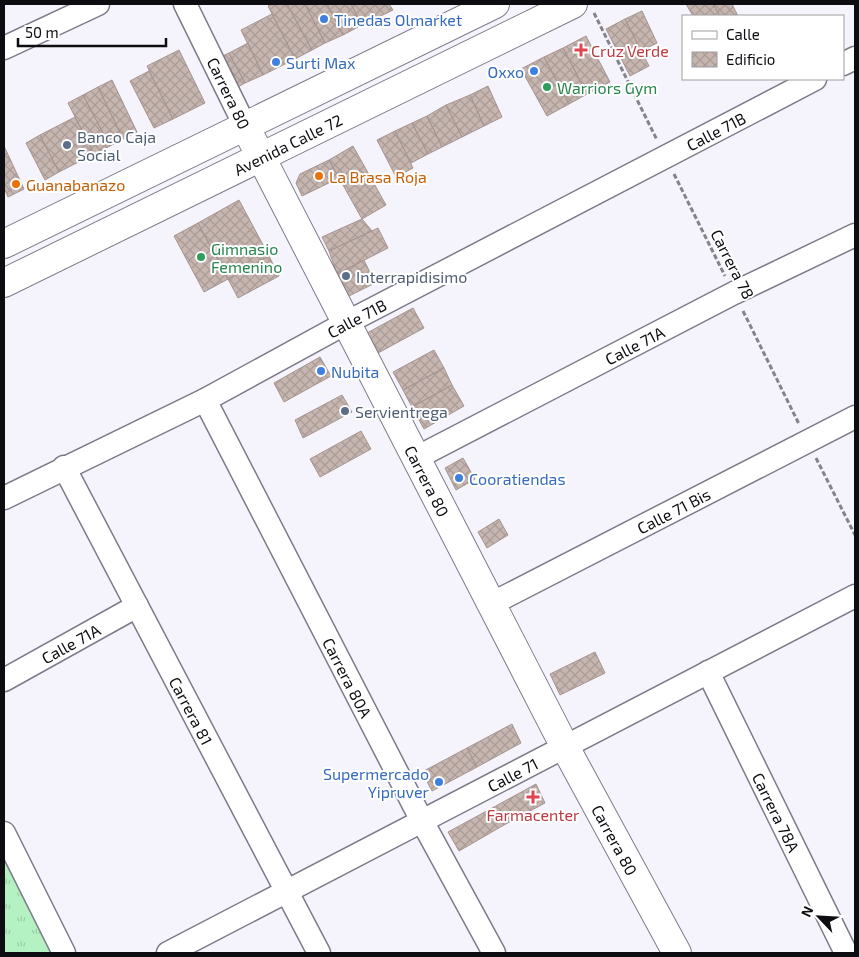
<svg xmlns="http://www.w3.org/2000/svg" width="859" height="957" font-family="'Exo 2',sans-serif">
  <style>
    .park { fill: url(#park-tufts) }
    .building { fill: url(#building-cross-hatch); stroke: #a69590 }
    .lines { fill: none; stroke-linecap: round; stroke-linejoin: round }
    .street-casing { stroke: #7d7b89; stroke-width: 25 }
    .secondary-casing { stroke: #7d7b89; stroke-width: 30 }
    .path { stroke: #84838a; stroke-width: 3; stroke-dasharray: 5 2.5; stroke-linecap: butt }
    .street { stroke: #fff; stroke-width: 22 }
    .secondary { stroke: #fff; stroke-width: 28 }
    .shop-dot { fill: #3f7fe0; stroke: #fff; stroke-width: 2 }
    .health-dot { fill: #e0444e; stroke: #fff; stroke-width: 2 }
    .leisure-dot { fill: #2e9e5b; stroke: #fff; stroke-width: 2 }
    .service-dot { fill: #5c6f8a; stroke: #fff; stroke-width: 2 }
    .food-dot { fill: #e8710a; stroke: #fff; stroke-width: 2 }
    .labels { text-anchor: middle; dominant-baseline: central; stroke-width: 4; stroke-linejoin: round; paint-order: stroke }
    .shop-label { font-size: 16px; fill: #366cbe; stroke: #fff; text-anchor: start }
    .health-label { font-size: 16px; fill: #be3a42; stroke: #fff; text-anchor: start }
    .leisure-label { font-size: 16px; fill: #27864d; stroke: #fff; text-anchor: start }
    .street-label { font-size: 16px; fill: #0d0c11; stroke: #fff }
    .service-label { font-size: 16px; fill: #4e5e75; stroke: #fff; text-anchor: start }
    .food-label { font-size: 16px; fill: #c56008; stroke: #fff; text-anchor: start }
  </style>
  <defs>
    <pattern id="park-tufts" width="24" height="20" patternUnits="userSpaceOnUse" patternTransform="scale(1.25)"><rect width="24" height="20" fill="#b5f2c3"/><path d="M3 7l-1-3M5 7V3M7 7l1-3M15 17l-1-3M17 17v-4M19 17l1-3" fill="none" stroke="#9acea6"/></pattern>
    <pattern id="building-cross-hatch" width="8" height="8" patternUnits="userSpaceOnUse" patternTransform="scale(1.25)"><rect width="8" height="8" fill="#c7b6b0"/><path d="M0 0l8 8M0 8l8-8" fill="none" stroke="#aa9b96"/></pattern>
  </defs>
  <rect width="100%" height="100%" fill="#f5f4fd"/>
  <path class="park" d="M 4,846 L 60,953 L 4,953 Z"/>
  <path class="building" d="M 273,4 L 287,4 L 312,50 L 295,59 L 268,6 Z
    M 287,4 L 305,4 L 325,43 L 312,50 Z
    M 305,4 L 327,4 L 343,35 L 325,43 Z
    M 327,4 L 351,4 L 362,25 L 343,35 Z
    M 351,4 L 389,4 L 393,10 L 362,25 Z
    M 686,4 L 713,4 L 720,16 L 693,16 Z
    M 713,4 L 732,4 L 738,16 L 720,16 Z
    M 642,11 L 657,43 L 641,51 L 625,19 Z
    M 272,14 L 295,59 L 263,75 L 241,30 Z
    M 625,19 L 649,66 L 630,76 L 606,29 Z
    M 586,36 L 610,82 L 587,94 L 563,48 Z
    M 248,43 L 263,75 L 245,83 L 229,53 Z
    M 563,48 L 587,94 L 569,104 L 544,57 Z
    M 179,50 L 205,103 L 173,119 L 147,66 Z
    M 229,53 L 245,83 L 234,89 L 218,58 Z
    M 544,57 L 569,104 L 547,116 L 521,69 Z
    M 149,71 L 173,119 L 154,128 L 130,81 Z
    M 112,80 L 137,132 L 123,139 L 98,87 Z
    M 488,86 L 502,117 L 484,126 L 470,95 Z
    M 98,87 L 123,139 L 110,146 L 83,95 Z
    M 83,95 L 110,146 L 94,154 L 68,103 Z
    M 470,95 L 484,126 L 462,137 L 446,105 Z
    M 446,105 L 462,137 L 442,147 L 427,116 Z
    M 427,116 L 442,147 L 428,154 L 412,123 Z
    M 75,117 L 94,154 L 59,172 L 40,135 Z
    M 412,123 L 428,154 L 411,163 L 395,131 Z
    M 395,131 L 413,168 L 396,177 L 377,140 Z
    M 40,135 L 59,172 L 45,180 L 26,143 Z
    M 4,146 L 24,189 L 8,197 L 4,188 Z
    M 353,146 L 386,205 L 362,219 L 329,160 Z
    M 329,160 L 339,178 L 302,196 L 296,183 L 300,174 Z
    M 239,200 L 269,256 L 228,279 L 198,223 Z
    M 362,219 L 372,231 L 329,251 L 322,237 Z
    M 198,223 L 228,279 L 204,292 L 174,236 Z
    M 378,228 L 388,248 L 337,274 L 329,251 Z
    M 269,256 L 279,276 L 238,298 L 228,279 Z
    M 364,260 L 375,283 L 349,296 L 337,274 Z
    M 413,308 L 424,328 L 378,353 L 367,333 Z
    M 434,350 L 444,368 L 403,390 L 393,372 Z
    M 320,357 L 331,376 L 284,402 L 274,383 Z
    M 444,368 L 452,385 L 412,407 L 403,390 Z
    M 452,385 L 464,406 L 424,429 L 412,407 Z
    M 342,395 L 352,412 L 303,438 L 295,420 Z
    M 361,431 L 371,449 L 320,477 L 310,459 Z
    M 463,458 L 475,479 L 456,490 L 445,468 Z
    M 499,519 L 508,535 L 487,548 L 478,532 Z
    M 595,652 L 605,673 L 560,695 L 550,674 Z
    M 512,724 L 521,743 L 477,767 L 467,748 Z
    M 467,748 L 477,767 L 432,791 L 422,772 Z
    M 536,784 L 545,803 L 504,825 L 494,807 Z
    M 494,807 L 504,825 L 459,851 L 448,832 Z"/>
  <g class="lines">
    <defs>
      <g id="street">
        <path d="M 185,4 L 245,126"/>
        <path d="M 4,48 L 98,4"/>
        <path d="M 843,64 L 855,58"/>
        <path id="s1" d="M 205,400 L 422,821 L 494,953"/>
        <path id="s2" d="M 416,458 L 734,293 L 855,235"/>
        <path id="s3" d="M 64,467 L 319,953"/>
        <path id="s4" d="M 4,498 L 205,400 L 346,323 L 815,79"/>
        <path id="s5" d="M 491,604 L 855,417"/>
        <path id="s6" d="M 708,672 L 846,953"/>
        <path id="s7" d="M 4,680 L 137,606"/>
        <path d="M 4,833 L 64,953"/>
        <path id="s8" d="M 168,953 L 855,596"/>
      </g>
      <g id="secondary">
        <path id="s9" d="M 245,126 L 565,747 L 677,953"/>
        <path d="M 4,244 L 495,4"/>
        <path id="s10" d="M 4,283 L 573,4"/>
      </g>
    </defs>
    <use href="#street" class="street-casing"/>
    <use href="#secondary" class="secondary-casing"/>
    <path class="path" d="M 594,13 L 657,140
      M 674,174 L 725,276
      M 743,311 L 799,424
      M 816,458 L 855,535"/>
    <use href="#street" class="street"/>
    <use href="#secondary" class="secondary"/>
  </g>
  <g class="shop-dot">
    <circle cx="324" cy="19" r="5"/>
    <circle cx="276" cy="62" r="5"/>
    <circle cx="534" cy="71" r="5"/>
    <circle cx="321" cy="371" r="5"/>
    <circle cx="459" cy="478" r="5"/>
    <circle cx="439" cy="782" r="5"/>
  </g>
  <g class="health-dot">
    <path d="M578.5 42.5h5v5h5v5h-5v5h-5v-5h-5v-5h5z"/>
    <path d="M530.5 789.5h5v5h5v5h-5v5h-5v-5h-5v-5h5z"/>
  </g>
  <g class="leisure-dot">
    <circle cx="547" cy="87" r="5"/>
    <circle cx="201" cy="257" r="5"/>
  </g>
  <g class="service-dot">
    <circle cx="67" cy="145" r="5"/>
    <circle cx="346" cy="276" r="5"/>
    <circle cx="345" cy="411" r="5"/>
  </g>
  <g class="food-dot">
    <circle cx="319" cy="176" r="5"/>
    <circle cx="16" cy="184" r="5"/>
  </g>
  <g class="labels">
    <g class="shop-label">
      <text x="334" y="19">Tinedas Olmarket</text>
      <text x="286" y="62">Surti Max</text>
      <text x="524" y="71" text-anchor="end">Oxxo</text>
      <text x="331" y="371">Nubita</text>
      <text x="469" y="478">Cooratiendas</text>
      <text x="429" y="773" text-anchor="end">Supermercado<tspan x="429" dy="18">Yipruver</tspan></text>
    </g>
    <g class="health-label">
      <text x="591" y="50">Cruz Verde</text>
      <text x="533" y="814" text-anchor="middle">Farmacenter</text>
    </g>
    <g class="leisure-label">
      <text x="557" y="87">Warriors Gym</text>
      <text x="211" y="248">Gimnasio<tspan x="211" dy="18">Femenino</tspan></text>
    </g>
    <g class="street-label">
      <text transform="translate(229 93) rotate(64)">Carrera 80</text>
      <text stroke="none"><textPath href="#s4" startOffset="801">Calle 71B</textPath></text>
      <text stroke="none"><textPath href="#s10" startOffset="316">Avenida Calle 72</textPath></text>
      <text transform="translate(733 264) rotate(63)">Carrera 78</text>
      <text stroke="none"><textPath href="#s4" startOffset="396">Calle 71B</textPath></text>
      <text stroke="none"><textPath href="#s2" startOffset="246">Calle 71A</textPath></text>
      <text stroke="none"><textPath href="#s9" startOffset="399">Carrera 80</textPath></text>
      <text stroke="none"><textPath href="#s5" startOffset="205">Calle 71 Bis</textPath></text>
      <text stroke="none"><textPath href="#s7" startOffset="76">Calle 71A</textPath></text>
      <text stroke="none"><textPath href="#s1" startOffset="312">Carrera 80A</textPath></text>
      <text stroke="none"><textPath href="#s3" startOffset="275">Carrera 81</textPath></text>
      <text stroke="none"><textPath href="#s8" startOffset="388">Calle 71</textPath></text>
      <text stroke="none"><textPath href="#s6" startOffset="156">Carrera 78A</textPath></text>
      <text stroke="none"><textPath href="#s9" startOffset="804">Carrera 80</textPath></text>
    </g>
    <g class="service-label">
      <text x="77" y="136">Banco Caja<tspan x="77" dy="18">Social</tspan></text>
      <text x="356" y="276">Interrapidisimo</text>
      <text x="355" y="411">Servientrega</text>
    </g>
    <g class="food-label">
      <text x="329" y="176">La Brasa Roja</text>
      <text x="26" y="184">Guanabanazo</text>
    </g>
  </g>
  <rect width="859" height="957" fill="none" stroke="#0d0c11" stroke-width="10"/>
  <rect x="682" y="15" width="162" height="65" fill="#ffffff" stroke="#9e9ea0"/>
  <rect x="692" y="31" width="25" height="8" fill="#ffffff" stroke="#9e9ea0"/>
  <text x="726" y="40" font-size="15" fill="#0d0c11">Calle</text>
  <rect x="692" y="52" width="25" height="15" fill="url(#building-cross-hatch)" stroke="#9e9ea0"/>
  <text x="726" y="65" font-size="15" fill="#0d0c11">Edificio</text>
  <g transform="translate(819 917) rotate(295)" stroke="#ffffff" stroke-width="4" paint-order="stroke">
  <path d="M0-4L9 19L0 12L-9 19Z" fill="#0d0c11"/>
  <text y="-8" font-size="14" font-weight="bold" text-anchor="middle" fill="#0d0c11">N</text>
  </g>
  <path d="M18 38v8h148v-8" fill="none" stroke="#0d0c11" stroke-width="2.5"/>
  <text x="25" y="38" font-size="15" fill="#0d0c11" stroke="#ffffff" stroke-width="4" paint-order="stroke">50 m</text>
</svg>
